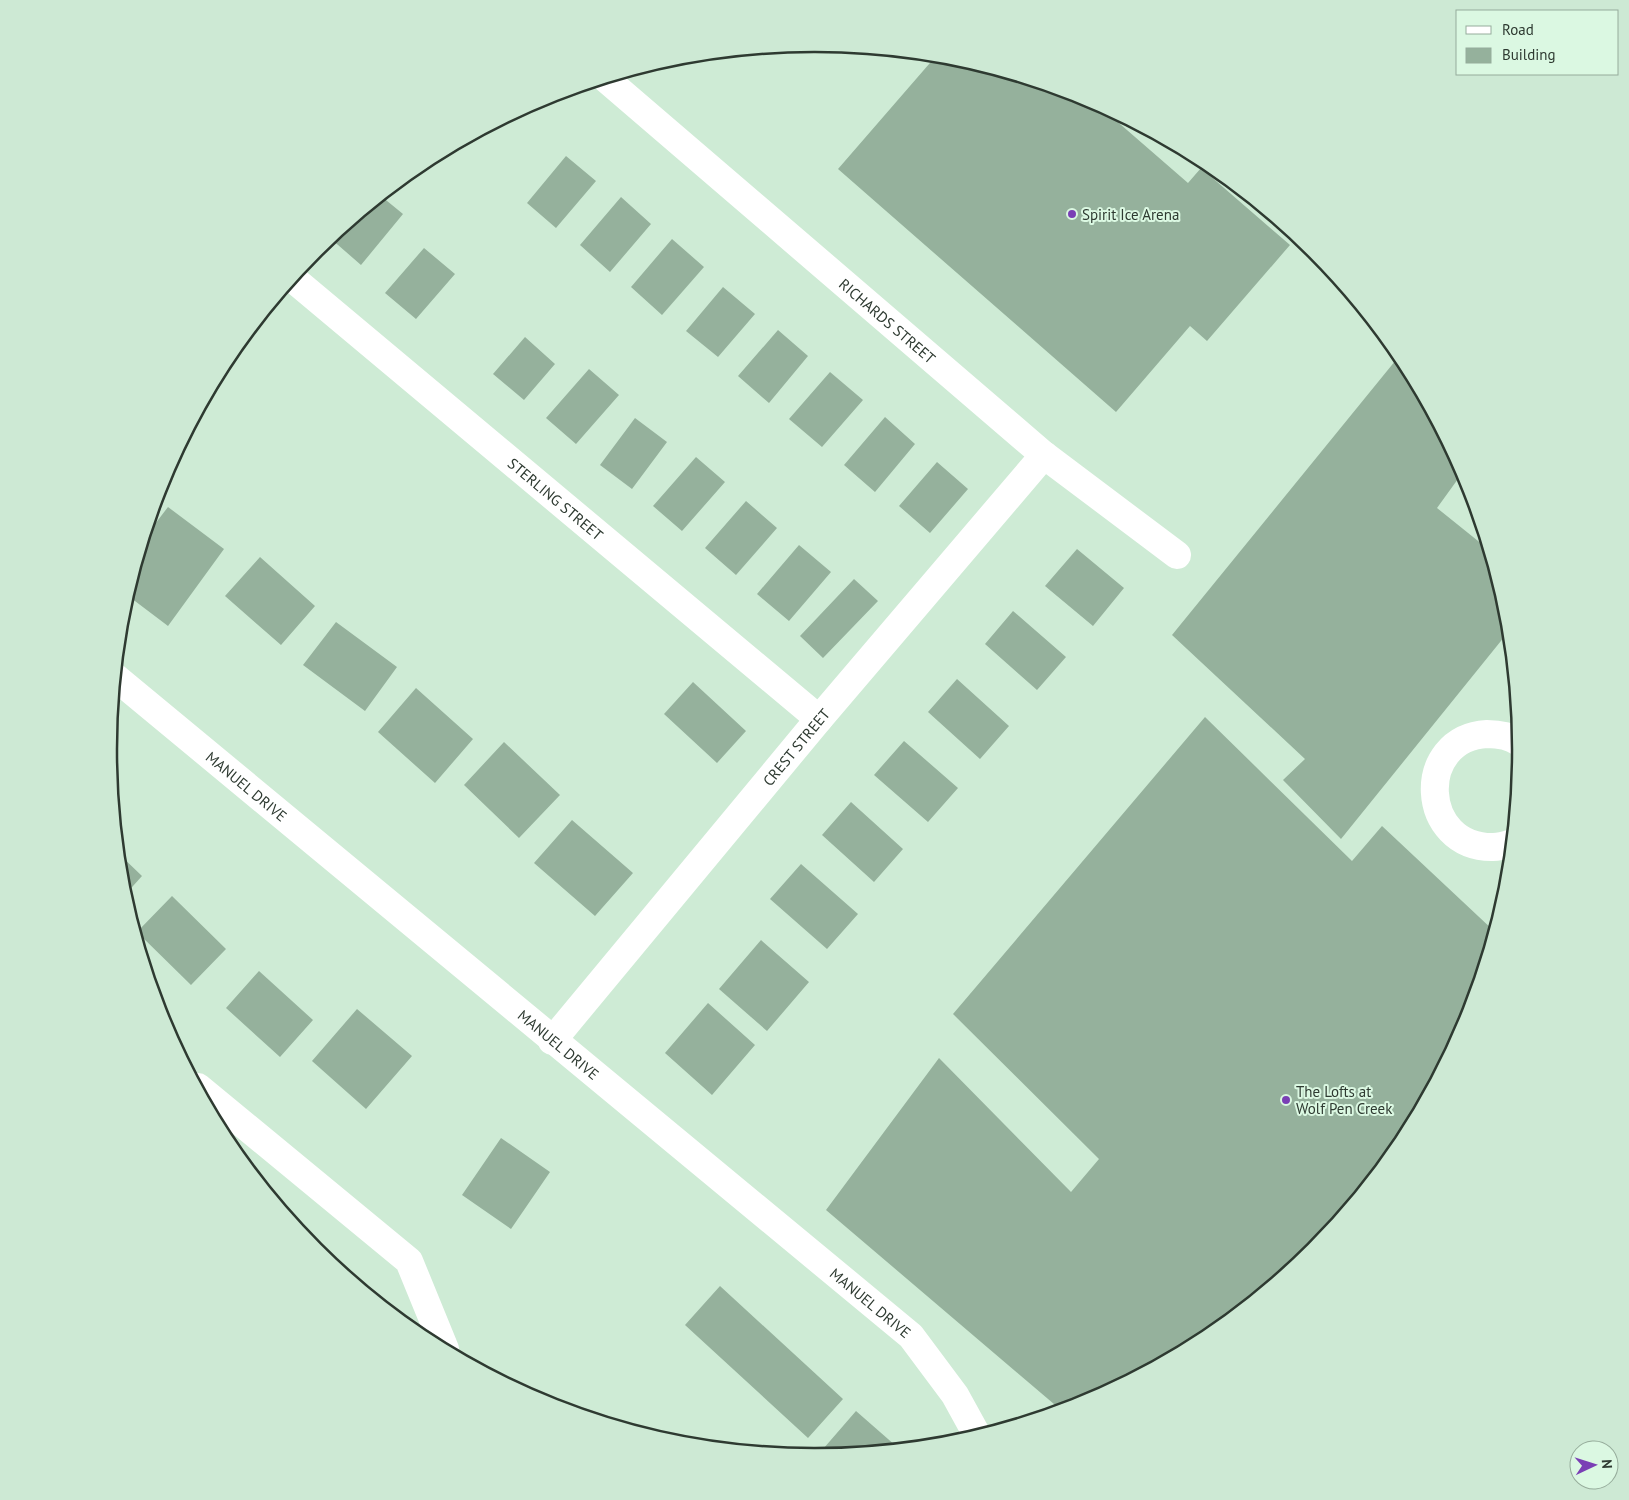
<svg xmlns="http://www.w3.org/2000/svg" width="1629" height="1500" font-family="'PT Sans',sans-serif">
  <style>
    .building { fill: #95b19c }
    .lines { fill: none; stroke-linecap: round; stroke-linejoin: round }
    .minor { stroke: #fff; stroke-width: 28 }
    .poi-dot { fill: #7a3fb5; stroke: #dbf8e2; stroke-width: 2 }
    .labels { text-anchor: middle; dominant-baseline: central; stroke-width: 4; stroke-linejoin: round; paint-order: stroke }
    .poi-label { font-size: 15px; fill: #2e3a31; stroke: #dbf8e2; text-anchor: start }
    .street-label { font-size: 15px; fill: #2e3a31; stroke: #dbf8e2 }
    .rim { fill: none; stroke: #2e3a31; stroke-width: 2.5 }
  </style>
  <rect width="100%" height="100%" fill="#ceebd5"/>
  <path class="building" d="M 936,56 L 953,57 L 1085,98 L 1097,104 L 1188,183 L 1201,168 L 1290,245 L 1207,341 L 1190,326 L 1116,412 L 838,169 Z
    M 566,156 L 596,181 L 556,228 L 527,203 Z
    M 381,196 L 403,214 L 361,265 L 330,238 Z
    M 621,197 L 651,224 L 610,272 L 580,245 Z
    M 672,239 L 704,267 L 662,315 L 631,287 Z
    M 424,248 L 455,274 L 416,319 L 385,293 Z
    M 723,287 L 755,314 L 718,357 L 686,331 Z
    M 778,330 L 808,356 L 769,403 L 738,376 Z
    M 525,337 L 555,364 L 524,400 L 493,374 Z
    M 1400,355 L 1463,472 L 1437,508 L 1488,549 L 1507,612 L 1509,631 L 1341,839 L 1283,780 L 1305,759 L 1172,635 Z
    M 589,369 L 619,395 L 576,444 L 546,418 Z
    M 830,372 L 863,400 L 822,447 L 789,419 Z
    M 885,417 L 915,444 L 875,492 L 844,465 Z
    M 635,418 L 667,442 L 632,489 L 600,465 Z
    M 696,457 L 725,482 L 682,531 L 653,506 Z
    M 937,462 L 968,489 L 930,533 L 899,506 Z
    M 746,501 L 777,528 L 736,575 L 705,548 Z
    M 168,507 L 224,549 L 168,626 L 127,595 L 145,537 Z
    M 799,545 L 831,572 L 789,621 L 757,594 Z
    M 1077,549 L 1124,588 L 1093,626 L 1045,586 Z
    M 260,557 L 315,606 L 281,645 L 225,596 Z
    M 854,579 L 878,601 L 823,658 L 800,636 Z
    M 1013,611 L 1066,657 L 1037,690 L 985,644 Z
    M 336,622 L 397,667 L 365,711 L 303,665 Z
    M 957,679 L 1009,726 L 980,759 L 928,712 Z
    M 693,682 L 746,731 L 717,763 L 664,714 Z
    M 416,688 L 473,739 L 435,783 L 378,732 Z
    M 1205,717 L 1352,861 L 1382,826 L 1494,931 L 1467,1021 L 1402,1143 L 1314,1250 L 1207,1337 L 1085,1403 L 1061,1410 L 826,1210 L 939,1058 L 1071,1192 L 1099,1159 L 953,1014 Z
    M 904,741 L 958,788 L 928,822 L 874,775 Z
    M 504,742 L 560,795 L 519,838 L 464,785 Z
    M 851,802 L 903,849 L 874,882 L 822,835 Z
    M 572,820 L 633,873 L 595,916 L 534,863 Z
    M 118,853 L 142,876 L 124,896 L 122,888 Z
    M 801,864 L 858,914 L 827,949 L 770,899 Z
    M 172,896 L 226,949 L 191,985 L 137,932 Z
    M 761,940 L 809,982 L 767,1031 L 719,989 Z
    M 259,971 L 313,1020 L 280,1057 L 226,1008 Z
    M 708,1003 L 755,1045 L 712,1095 L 665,1053 Z
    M 357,1009 L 412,1056 L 366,1109 L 312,1061 Z
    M 501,1138 L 550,1172 L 511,1229 L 462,1195 Z
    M 720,1286 L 843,1399 L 808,1438 L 685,1325 Z
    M 856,1411 L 896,1446 L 894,1448 L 817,1456 Z"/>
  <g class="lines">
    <g class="minor">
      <path id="s1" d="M 606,79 L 1044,455 L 1177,555"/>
      <path id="s2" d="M 292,278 L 819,719"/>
      <path id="s3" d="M 115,677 L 911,1336 L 955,1395 L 977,1435"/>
      <path d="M 1512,843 C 1506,845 1499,847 1493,847 C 1419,848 1414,738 1487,734 C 1499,734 1511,736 1520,743"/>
      <path id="s4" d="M 552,1041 L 819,719 L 1044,455"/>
      <path d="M 198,1087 L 409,1261 L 445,1349"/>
    </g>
  </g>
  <g class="poi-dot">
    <circle cx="1072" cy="214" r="5"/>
    <circle cx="1286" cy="1100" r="5"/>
  </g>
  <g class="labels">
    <g class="poi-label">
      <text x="1082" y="214">Spirit Ice Arena</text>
      <text x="1296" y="1091">The Lofts at<tspan x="1296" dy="17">Wolf Pen Creek</tspan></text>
    </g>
    <g class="street-label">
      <text stroke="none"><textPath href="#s1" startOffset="371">RICHARDS STREET</textPath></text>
      <text stroke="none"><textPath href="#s2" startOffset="344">STERLING STREET</textPath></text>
      <text stroke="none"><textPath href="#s4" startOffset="382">CREST STREET</textPath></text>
      <text stroke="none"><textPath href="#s3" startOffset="171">MANUEL DRIVE</textPath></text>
      <text stroke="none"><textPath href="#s3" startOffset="576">MANUEL DRIVE</textPath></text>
      <text stroke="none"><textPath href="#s3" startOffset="981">MANUEL DRIVE</textPath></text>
    </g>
  </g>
  <path d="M0 0H1629V1500H0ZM814 52H815A697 697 0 0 1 1512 749V751A697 697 0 0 1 815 1448H814A697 697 0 0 1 117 751V749A697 697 0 0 1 814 52Z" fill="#cde9d4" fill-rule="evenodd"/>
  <path class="rim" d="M814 52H815A697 697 0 0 1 1512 749V751A697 697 0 0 1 815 1448H814A697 697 0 0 1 117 751V749A697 697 0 0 1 814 52Z"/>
  <rect x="1456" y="10" width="162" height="65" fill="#dbf8e2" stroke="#96ac9b"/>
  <rect x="1466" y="26" width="25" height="8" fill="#ffffff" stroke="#96ac9b"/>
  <text x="1502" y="35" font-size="15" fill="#2e3a31">Road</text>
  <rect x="1466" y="48" width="25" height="15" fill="#95b19c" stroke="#96ac9b"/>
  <text x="1502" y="60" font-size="15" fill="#2e3a31">Building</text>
  <g transform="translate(1594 1465) rotate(86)"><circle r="24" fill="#dbf8e2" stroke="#96ac9b"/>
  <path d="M0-4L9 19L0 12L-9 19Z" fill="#7a3fb5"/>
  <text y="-8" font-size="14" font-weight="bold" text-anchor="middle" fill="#2e3a31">N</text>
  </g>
</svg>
